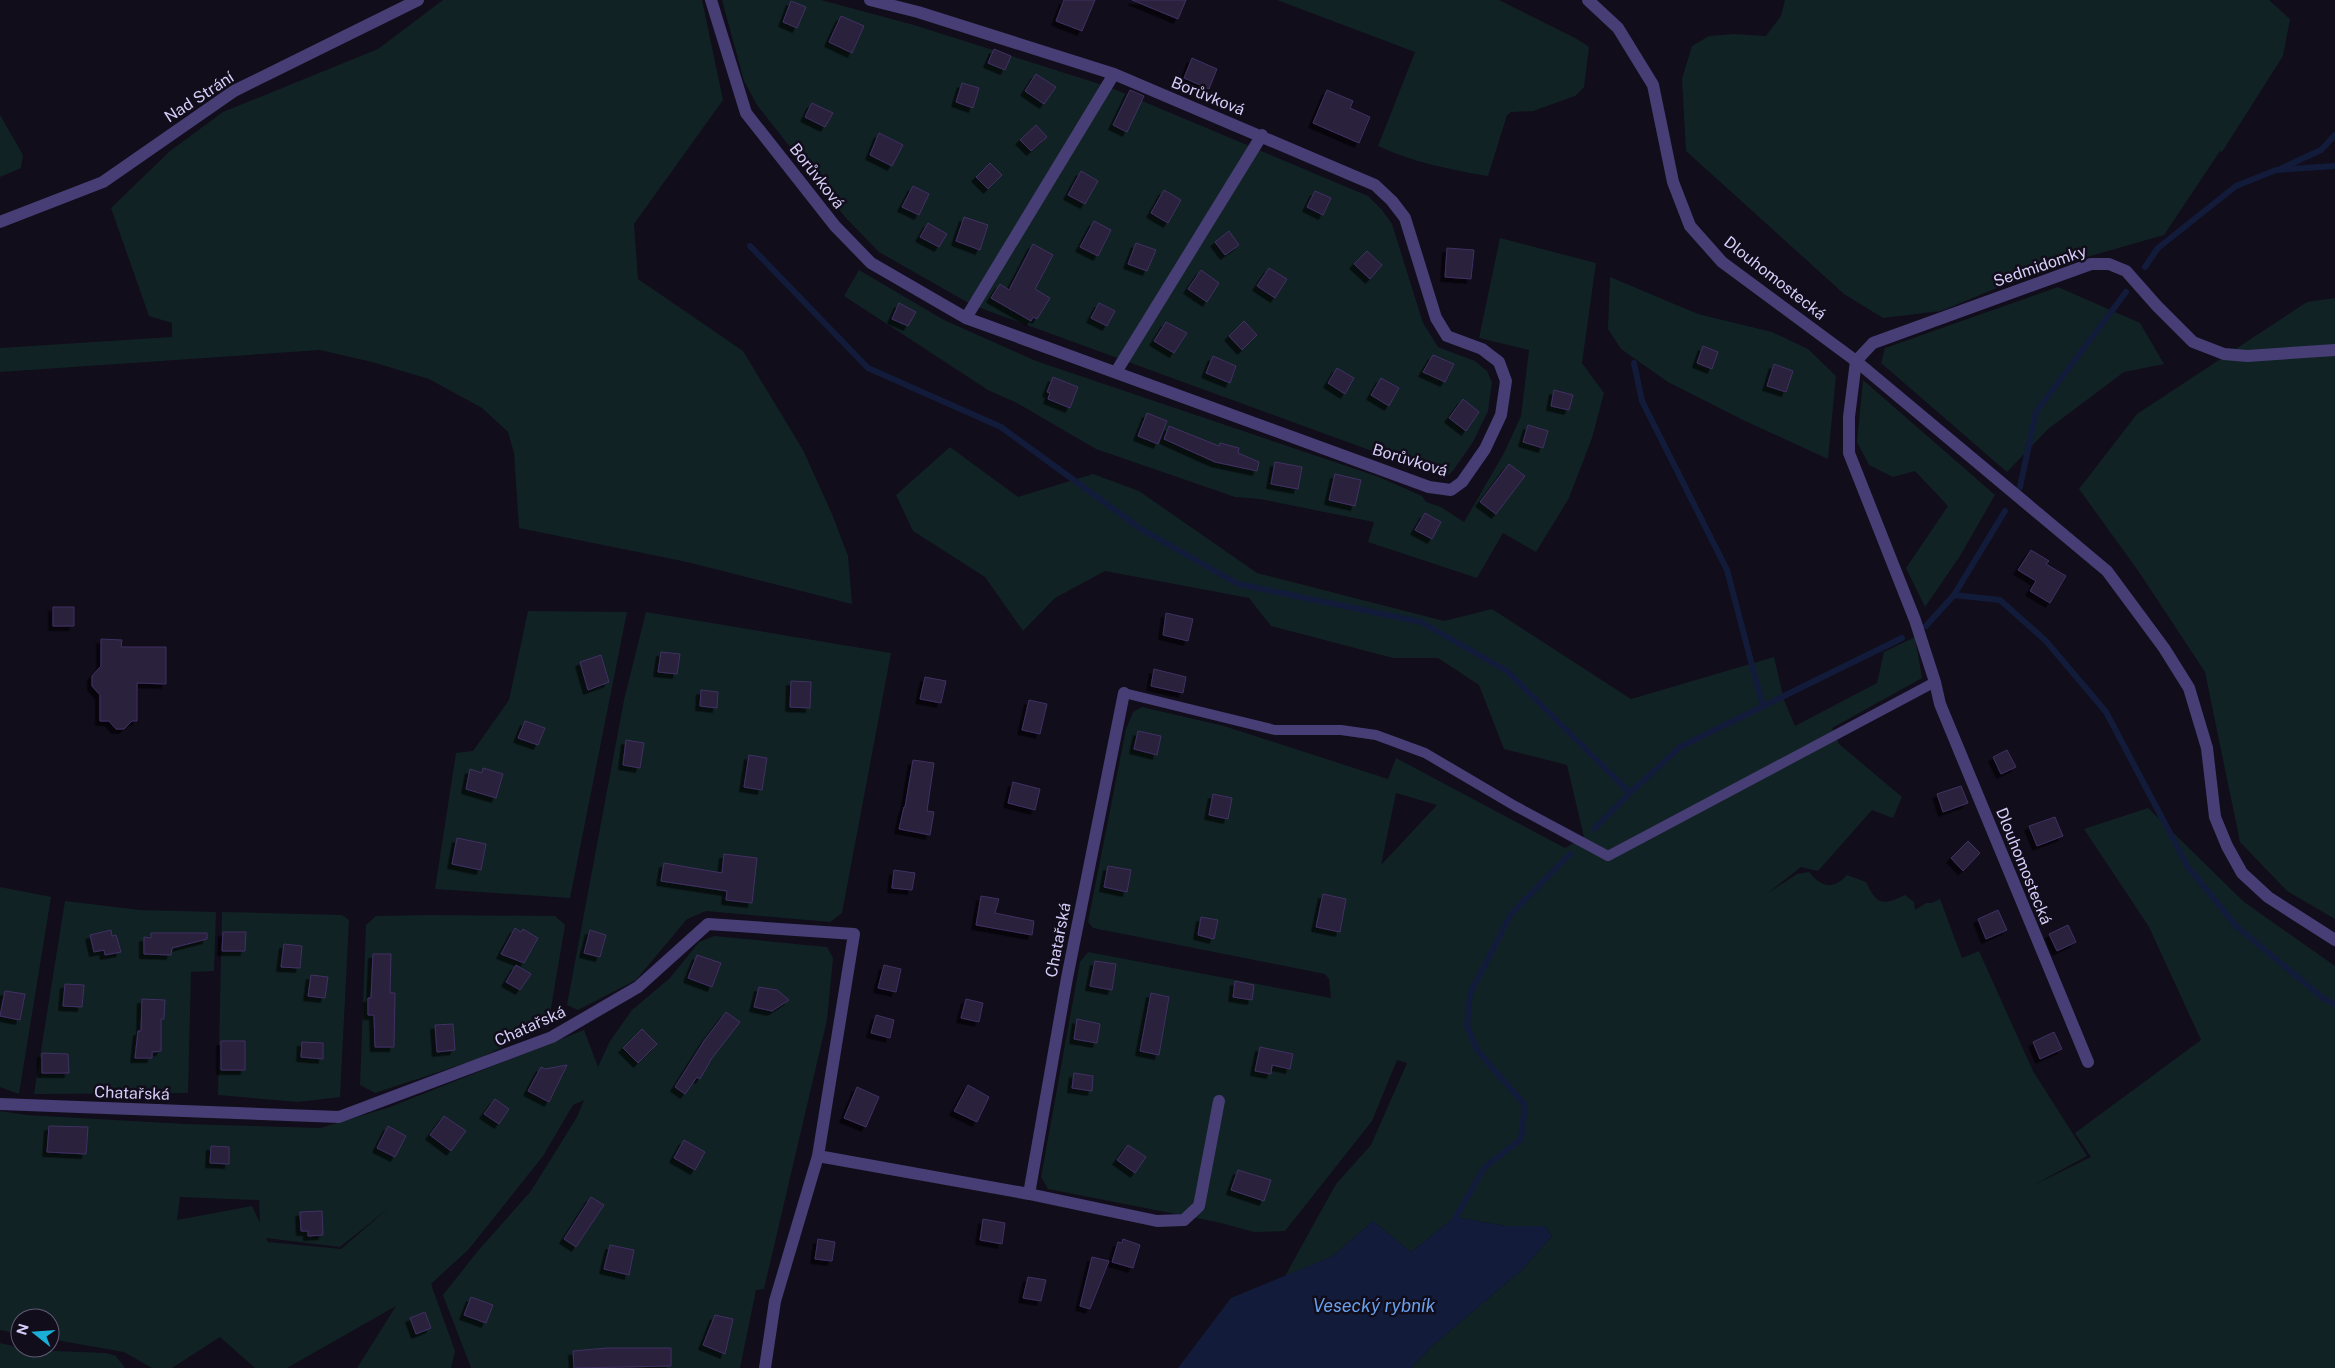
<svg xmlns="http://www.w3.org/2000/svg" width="2335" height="1368" font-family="'Public Sans',sans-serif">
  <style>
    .green { fill: #112224; fill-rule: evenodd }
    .water { fill: #121c3a }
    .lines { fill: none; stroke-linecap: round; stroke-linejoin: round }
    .stream { stroke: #121c3a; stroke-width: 6 }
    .building { fill: #29203d; stroke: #403162; filter: url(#shadow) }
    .service { stroke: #463e74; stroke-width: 10 }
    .minor { stroke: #463e74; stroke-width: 12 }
    .tertiary { stroke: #463e74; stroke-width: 12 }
    .labels { text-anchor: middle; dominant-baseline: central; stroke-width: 5; stroke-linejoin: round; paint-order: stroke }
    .street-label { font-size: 16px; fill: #d7cdf9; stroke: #110d1b }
    .water-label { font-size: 18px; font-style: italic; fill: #68a0ec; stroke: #110d1b }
  </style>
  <defs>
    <filter id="shadow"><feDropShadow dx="-4.5" dy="4.5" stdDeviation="0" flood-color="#0009"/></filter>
  </defs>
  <rect width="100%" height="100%" fill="#110d1b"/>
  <path class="green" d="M 443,0 L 702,0 L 723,100 L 634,224 L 638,279 L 743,351 L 803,450 L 832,514 L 848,556 L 852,604 L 687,562 L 519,528 L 514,453 L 508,432 L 482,408 L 429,379 L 372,362 L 320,350 L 0,372 L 0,348 L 172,337 L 172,323 L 149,316 L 111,208 L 170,151 L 223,112 L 378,49 Z
    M 722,0 L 821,0 L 914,25 L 1109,87 L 1368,196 L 1382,210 L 1392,224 L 1423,323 L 1438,347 L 1475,361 L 1487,371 L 1492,382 L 1488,411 L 1473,442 L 1452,472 L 1448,475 L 1432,473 L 972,305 L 879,252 L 845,217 L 757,105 L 744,81 Z
    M 1277,0 L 1499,0 L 1577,39 L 1589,47 L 1584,87 L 1575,96 L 1533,111 L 1511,112 L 1507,115 L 1488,176 C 1451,170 1412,162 1378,146 L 1415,52 Z
    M 1785,0 L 2269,0 L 2290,19 L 2283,56 L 2222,152 L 2220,151 L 2164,235 L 2038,271 L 1941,311 L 1883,318 L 1844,294 L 1686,151 L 1682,79 L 1692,46 L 1709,36 L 1734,34 L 1766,36 L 1781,16 Z
    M 0,115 L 23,155 L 21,168 L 0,177 Z
    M 1500,238 L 1596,263 L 1582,363 L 1604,393 L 1592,438 L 1569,498 L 1536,552 L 1503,533 L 1477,578 L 1368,542 L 1374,522 L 1260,499 L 1235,497 L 1096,449 L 1017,403 L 988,390 L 844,296 L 859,270 L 944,320 L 1036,361 L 1379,477 L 1422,496 L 1426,502 L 1441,507 L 1464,522 L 1504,453 L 1521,416 L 1529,350 L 1479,338 Z
    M 1610,277 L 1698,314 L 1772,332 L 1808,349 L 1836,376 L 1828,459 L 1745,421 L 1668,382 L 1621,349 L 1608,329 Z
    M 2058,287 L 2140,323 L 2164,364 L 2124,372 L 2048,429 L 2007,472 L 1881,363 L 1885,348 Z
    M 2335,298 L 2335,919 L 2287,891 L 2240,842 L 2205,672 L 2139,572 L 2079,489 L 2137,414 L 2307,302 Z
    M 1863,380 L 1995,495 L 1960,556 L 1925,607 L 1906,568 L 1948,506 L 1915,471 L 1893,477 L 1869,465 L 1857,442 Z
    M 950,447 L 1018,497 L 1093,474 L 1139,491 L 1257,573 L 1444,621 L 1492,609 L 1631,699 L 1774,657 L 1784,700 L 1795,726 L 1877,683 L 1884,652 L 1915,637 L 1922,678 L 1832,728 L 1839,744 L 1902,797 L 1893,818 L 1872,810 L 1818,871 L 1801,867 L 1768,893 L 1797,874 L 1809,872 C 1822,888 1833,890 1847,875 L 1866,882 C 1877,905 1882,906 1905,895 L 1914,902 L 1915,910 L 1926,903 L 1932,903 L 1940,899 L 1962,958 L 1979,951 L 2033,1071 L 2087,1156 L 2030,1187 L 2091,1157 L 2075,1133 L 2201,1040 L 2149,927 L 2084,829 L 2148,808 L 2244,902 L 2335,966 L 2335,1368 L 1411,1368 L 1431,1347 L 1523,1269 L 1552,1236 L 1545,1226 L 1505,1226 L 1455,1217 L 1411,1252 L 1373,1221 L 1333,1256 L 1285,1276 L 1336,1184 L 1371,1145 L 1407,1063 L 1397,1060 L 1372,1121 L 1285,1231 L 1254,1232 L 1217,1222 L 1048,1189 L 1041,1177 L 1080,962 L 1088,952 L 1331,998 L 1329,979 L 1325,974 L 1093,928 L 1088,922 L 1126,729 L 1133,712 L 1142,707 L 1224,726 L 1388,779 L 1396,758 L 1565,848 L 1584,837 L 1567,765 L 1504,749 L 1479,685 L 1438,658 L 1393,658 L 1271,626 L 1249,598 L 1105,571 L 1055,598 L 1023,631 L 985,577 L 913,531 L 896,495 ZM 1396,793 L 1437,805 L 1381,865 Z
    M 528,611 L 627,612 L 570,898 L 435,889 L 456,753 L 473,751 L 509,700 Z
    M 646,612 L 891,653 L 842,913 L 830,922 L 706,911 L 687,919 L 636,980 L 578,1010 L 567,1005 L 624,700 Z
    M 0,887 L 51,897 L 19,1094 L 0,1087 Z
    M 65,901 L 140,910 L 216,912 L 214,971 L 191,972 L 188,1093 L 34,1094 Z
    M 222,912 L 342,915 L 349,920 L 340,1097 L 298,1102 L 218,1095 Z
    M 431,915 L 555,916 L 565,925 L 550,1014 L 541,1028 L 478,1059 L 375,1093 L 360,1085 L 366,925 L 376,916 Z
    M 714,936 L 827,947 L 833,958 L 827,1020 L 764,1289 L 756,1290 L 740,1368 L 471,1368 L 443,1295 L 477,1252 L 531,1191 L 577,1117 L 584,1100 L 573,1105 L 543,1156 L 469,1249 L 431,1284 L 455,1351 L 451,1368 L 357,1368 L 396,1306 L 287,1368 L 255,1368 L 220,1337 L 172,1368 L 152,1368 L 124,1352 L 50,1339 L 50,1318 L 20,1318 L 20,1334 L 0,1330 L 0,1111 L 27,1115 L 185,1124 L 320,1128 L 390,1107 L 584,1030 L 598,1067 L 610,1041 L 632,1010 L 670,978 L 699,942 ZM 180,1197 L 259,1200 L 260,1223 L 252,1206 L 177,1220 ZM 390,1207 L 341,1249 L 268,1242 L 266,1238 L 340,1247 Z
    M 0,1343 L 29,1350 L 106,1353 L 116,1356 L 125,1368 L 0,1368 Z"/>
  <path class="water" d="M 1455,1217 L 1505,1226 L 1545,1226 L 1552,1236 L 1523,1269 L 1431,1347 L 1411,1368 L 1178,1368 L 1231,1298 L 1333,1256 L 1373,1221 L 1411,1252 Z"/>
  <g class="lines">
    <path class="stream" d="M 2282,168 L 2321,150 L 2335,135
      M 750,246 L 868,368 L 1001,427 L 1141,529 L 1238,584 L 1421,622 L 1507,671 L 1630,793
      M 2145,267 L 2158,248 L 2236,186 L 2276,170 L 2335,166
      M 1634,363 L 1642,401 L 1727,570 L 1763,707
      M 2020,487 L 2036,412 L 2126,292
      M 1954,595 L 2000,600 L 2046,641 L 2106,712 L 2188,867 L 2236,926 L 2324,999 L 2335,1004
      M 1926,626 L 1954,595 L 2005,511
      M 1594,829 L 1630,793 L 1680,747 L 1902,638
      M 1452,1224 L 1484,1168 L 1521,1139 L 1525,1105 L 1477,1050 L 1467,1026 L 1470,994 L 1511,914 L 1570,854"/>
  </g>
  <path class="building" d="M 1064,0 L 1095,0 L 1082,31 L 1056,21 Z
    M 1132,0 L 1186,0 L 1178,19 Z
    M 791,1 L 806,7 L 797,28 L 783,22 Z
    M 841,16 L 864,26 L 852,53 L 829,42 Z
    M 994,49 L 1011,56 L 1005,70 L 988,63 Z
    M 1192,58 L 1217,69 L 1209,89 L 1184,78 Z
    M 1036,74 L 1056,87 L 1044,104 L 1025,91 Z
    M 962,83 L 979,88 L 973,108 L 956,102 Z
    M 1130,90 L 1144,96 L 1127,132 L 1113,125 Z
    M 1327,90 L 1353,101 L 1350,108 L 1370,117 L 1359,143 L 1313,123 Z
    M 812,103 L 833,113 L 825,127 L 805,117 Z
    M 1036,125 L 1047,137 L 1031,151 L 1020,140 Z
    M 879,133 L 903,145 L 892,166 L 870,155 Z
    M 990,163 L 1002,175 L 988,189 L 976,177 Z
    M 1081,171 L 1098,181 L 1085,204 L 1068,195 Z
    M 913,186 L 929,194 L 919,215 L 902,207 Z
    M 1164,190 L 1181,200 L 1168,223 L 1151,213 Z
    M 1315,191 L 1331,198 L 1323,215 L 1307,207 Z
    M 964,217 L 988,225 L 980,250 L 956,241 Z
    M 1094,221 L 1111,230 L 1098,256 L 1080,247 Z
    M 928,223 L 947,234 L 939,247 L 920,237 Z
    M 1229,231 L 1239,245 L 1225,255 L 1215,242 Z
    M 1136,243 L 1156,250 L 1147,271 L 1128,264 Z
    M 1033,244 L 1053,255 L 1035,289 L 1050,298 L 1037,319 L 1033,317 L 1031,321 L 991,298 L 1000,284 L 1009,290 Z
    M 1447,248 L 1474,250 L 1471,279 L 1445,277 Z
    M 1367,251 L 1382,265 L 1370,279 L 1354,264 Z
    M 1269,268 L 1287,279 L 1275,298 L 1257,286 Z
    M 1201,270 L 1219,283 L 1207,302 L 1188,289 Z
    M 899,303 L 916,312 L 908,326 L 892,319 Z
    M 1099,303 L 1115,311 L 1107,326 L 1091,318 Z
    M 1244,321 L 1257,335 L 1242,350 L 1229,336 Z
    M 1166,322 L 1187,333 L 1174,353 L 1154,341 Z
    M 1703,346 L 1718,352 L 1712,369 L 1697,363 Z
    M 1433,355 L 1454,364 L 1445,382 L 1423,372 Z
    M 1213,356 L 1236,366 L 1230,383 L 1206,373 Z
    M 1774,364 L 1793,371 L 1786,392 L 1767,386 Z
    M 1337,368 L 1354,378 L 1345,394 L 1328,383 Z
    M 1053,377 L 1078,387 L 1070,408 L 1048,399 L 1050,393 L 1047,392 Z
    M 1381,378 L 1399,388 L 1389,406 L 1371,395 Z
    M 1554,390 L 1573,395 L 1569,410 L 1551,406 Z
    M 1463,399 L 1479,412 L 1466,431 L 1449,418 Z
    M 1147,413 L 1167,421 L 1158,444 L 1138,436 Z
    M 1528,425 L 1548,431 L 1543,448 L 1523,442 Z
    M 1169,426 L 1219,446 L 1220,443 L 1239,448 L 1238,453 L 1259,462 L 1257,471 L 1215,462 L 1164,439 Z
    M 1275,462 L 1302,467 L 1298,489 L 1271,484 Z
    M 1509,464 L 1525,476 L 1496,514 L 1480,502 Z
    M 1335,474 L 1361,480 L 1355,506 L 1329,500 Z
    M 1425,513 L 1441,522 L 1432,539 L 1415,530 Z
    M 2031,550 L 2049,561 L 2046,564 L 2066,576 L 2050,603 L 2030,591 L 2036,581 L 2018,570 Z
    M 53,607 L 74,607 L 74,626 L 53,626 Z
    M 1166,613 L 1193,619 L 1188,641 L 1163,635 Z
    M 101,639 L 122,640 L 121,647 L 166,647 L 166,684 L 137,683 L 137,721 L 132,721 L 124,729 L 116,729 L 109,721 L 100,721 L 100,695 L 92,686 L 92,676 L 101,666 Z
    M 661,652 L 680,654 L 677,674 L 658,672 Z
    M 601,655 L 609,682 L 588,690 L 580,662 Z
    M 1154,669 L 1186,677 L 1183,693 L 1151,686 Z
    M 925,677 L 946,681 L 941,703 L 920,699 Z
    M 791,681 L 811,682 L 810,708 L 790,707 Z
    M 701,690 L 718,692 L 717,708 L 700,706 Z
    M 1029,700 L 1047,704 L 1040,734 L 1022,730 Z
    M 525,721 L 545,728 L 538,745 L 518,738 Z
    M 1138,731 L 1161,736 L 1157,755 L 1134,749 Z
    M 626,740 L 644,743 L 640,768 L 623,765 Z
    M 2007,750 L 2016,767 L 2001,774 L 1993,757 Z
    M 749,755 L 767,758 L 762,790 L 744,787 Z
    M 913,760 L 934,763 L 927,811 L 934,812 L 930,835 L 899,829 L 904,807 L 905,807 Z
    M 483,768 L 503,774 L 496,798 L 466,789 L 470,769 L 482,773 Z
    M 1013,782 L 1040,789 L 1035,810 L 1008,803 Z
    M 1961,786 L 1968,803 L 1943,812 L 1937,794 Z
    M 1213,794 L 1232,798 L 1228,819 L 1209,815 Z
    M 2055,817 L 2063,836 L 2037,846 L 2029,826 Z
    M 457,838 L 486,844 L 481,870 L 452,864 Z
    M 1968,841 L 1980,853 L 1963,871 L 1951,858 Z
    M 724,854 L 757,858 L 752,903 L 726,900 L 727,891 L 661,881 L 664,863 L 722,873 Z
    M 1108,866 L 1131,870 L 1127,892 L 1104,887 Z
    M 894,870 L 915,873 L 912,890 L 892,888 Z
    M 1323,894 L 1346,899 L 1340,932 L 1316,927 Z
    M 981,896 L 999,899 L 995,913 L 1034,921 L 1032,935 L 976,925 Z
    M 1998,910 L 2007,930 L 1986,939 L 1978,919 Z
    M 1201,917 L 1218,920 L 1214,939 L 1198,935 Z
    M 2068,925 L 2076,942 L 2057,951 L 2049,934 Z
    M 515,928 L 521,932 L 523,929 L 538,938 L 524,963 L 501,954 Z
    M 111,930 L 112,936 L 116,935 L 121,952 L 105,955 L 104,950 L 94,952 L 90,935 Z
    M 590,930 L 606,935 L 600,957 L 584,953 Z
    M 223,932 L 246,932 L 245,951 L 222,951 Z
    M 151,933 L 207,933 L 207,939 L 172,948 L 171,955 L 144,954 L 144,937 L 151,938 Z
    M 284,944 L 302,946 L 300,968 L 281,967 Z
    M 373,954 L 391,954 L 390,993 L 395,993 L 394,1047 L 375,1047 L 374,1015 L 368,1015 L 368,998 L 371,998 Z
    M 697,955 L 721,963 L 712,987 L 688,978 Z
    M 1095,961 L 1116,964 L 1112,990 L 1090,986 Z
    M 516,965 L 531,974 L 520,990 L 506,982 Z
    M 884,965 L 901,969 L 896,992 L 878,988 Z
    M 311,975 L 328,977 L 325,998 L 308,996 Z
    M 1235,981 L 1254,985 L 1252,1000 L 1233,997 Z
    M 65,984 L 84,985 L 82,1007 L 63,1006 Z
    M 759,987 L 777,990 L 789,1000 L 772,1011 L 754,1007 Z
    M 5,991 L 25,994 L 20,1020 L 0,1016 Z
    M 1151,993 L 1169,997 L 1159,1055 L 1140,1051 Z
    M 142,999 L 165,1000 L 164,1019 L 161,1019 L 161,1051 L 152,1052 L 152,1058 L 135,1058 L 138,1031 L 141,1031 Z
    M 966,999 L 983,1003 L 979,1022 L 961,1018 Z
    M 726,1012 L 740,1022 L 712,1058 L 700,1079 L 697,1077 L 685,1094 L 675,1087 L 704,1041 Z
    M 876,1015 L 894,1020 L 890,1038 L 871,1033 Z
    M 1077,1019 L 1100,1024 L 1097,1043 L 1074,1039 Z
    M 453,1024 L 455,1050 L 437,1052 L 435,1025 Z
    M 642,1029 L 657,1044 L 638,1063 L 623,1048 Z
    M 2054,1032 L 2062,1049 L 2040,1059 L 2033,1042 Z
    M 221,1041 L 245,1041 L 245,1070 L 221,1070 Z
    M 302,1042 L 323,1043 L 323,1059 L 301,1057 Z
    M 1260,1047 L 1293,1054 L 1290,1069 L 1272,1065 L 1271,1074 L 1255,1071 Z
    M 42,1053 L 68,1054 L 69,1073 L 42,1073 Z
    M 567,1065 L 549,1102 L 528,1091 L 541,1067 L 545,1069 Z
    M 1074,1073 L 1093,1076 L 1092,1091 L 1072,1088 Z
    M 968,1085 L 989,1097 L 977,1122 L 954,1111 Z
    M 857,1087 L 879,1097 L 866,1127 L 844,1118 Z
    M 495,1099 L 509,1109 L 499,1124 L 484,1114 Z
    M 444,1116 L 466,1131 L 451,1151 L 430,1135 Z
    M 49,1126 L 88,1127 L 86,1154 L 47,1152 Z
    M 388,1126 L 406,1136 L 395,1157 L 377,1148 Z
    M 684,1140 L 705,1152 L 695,1170 L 674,1158 Z
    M 1128,1145 L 1146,1157 L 1135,1173 L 1117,1160 Z
    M 211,1146 L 229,1147 L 229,1164 L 210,1163 Z
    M 1238,1170 L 1271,1180 L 1264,1201 L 1231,1190 Z
    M 591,1197 L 604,1205 L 576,1247 L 564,1239 Z
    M 322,1211 L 323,1235 L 308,1236 L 308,1231 L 301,1231 L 300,1212 Z
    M 983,1219 L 1005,1223 L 1002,1244 L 980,1240 Z
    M 818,1239 L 835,1242 L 832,1261 L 815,1259 Z
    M 1123,1239 L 1140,1245 L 1133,1268 L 1112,1262 L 1118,1242 L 1122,1243 Z
    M 610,1245 L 634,1250 L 629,1275 L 604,1269 Z
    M 1092,1257 L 1109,1261 L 1090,1309 L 1080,1306 Z
    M 1028,1277 L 1046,1280 L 1041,1301 L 1023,1298 Z
    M 471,1297 L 493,1305 L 486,1323 L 464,1315 Z
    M 425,1312 L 431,1328 L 416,1334 L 410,1318 Z
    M 715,1315 L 733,1319 L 725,1354 L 703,1345 Z
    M 607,1348 L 671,1348 L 671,1366 L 574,1368 L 573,1351 Z"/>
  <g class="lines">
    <path class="service" d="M 1124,693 L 1275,730 L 1341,730 L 1376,735 L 1425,753 L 1515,806 L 1608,856 L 1935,682"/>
    <path class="minor" d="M 711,0 L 746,113 L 835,226 L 871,263 L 966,318 L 1429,487 L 1451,490 L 1462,482 L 1485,449 L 1501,415 L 1506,381 L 1499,362 L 1482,349 L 1447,336 L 1436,318 L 1405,218 L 1392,201 L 1375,185 L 1114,74 L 918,12 L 870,0
      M 0,222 L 103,182 L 234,91 L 418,0
      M 966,318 L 1114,74
      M 1116,372 L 1262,135
      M 2088,1062 L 1940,704 L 1935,682 L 1915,620 L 1849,453 L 1849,417 L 1856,361 L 1873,343 L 2091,264 L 2109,264 L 2126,271 L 2157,306 L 2193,342 L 2224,354 L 2247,356 L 2335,350
      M 0,1104 L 339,1117 L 552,1037 L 638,987 L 708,924 L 854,934 L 818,1156 L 775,1301 L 765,1368
      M 818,1156 L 1029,1194 L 1157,1221 L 1184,1220 L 1199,1206 L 1219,1101
      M 1029,1194 L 1067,978 L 1124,693"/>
    <path class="tertiary" d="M 1588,0 L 1618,28 L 1653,85 L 1673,182 L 1690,226 L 1722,262 L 1856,361 L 2107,571 L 2164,648 L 2189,688 L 2207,748 L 2215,817 L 2227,846 L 2242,873 L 2268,897 L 2335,940"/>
  </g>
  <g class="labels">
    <g class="street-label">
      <text transform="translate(1208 96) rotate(22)">Borůvková</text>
      <text transform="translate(199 97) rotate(-33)">Nad Strání</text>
      <text transform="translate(817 176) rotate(52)">Borůvková</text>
      <text transform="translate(2040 266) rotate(-19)">Sedmidomky</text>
      <text transform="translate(1775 278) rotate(38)">Dlouhomostecká</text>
      <text transform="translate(1410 460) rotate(17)">Borůvková</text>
      <text transform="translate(2024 866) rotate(68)">Dlouhomostecká</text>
      <text transform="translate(1058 940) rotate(-79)">Chatařská</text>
      <text transform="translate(530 1026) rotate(-24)">Chatařská</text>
      <text transform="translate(132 1093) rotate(2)">Chatařská</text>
    </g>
    <g class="water-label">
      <text x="1374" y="1305">Vesecký rybník</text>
    </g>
  </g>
  <g transform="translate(35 1333) rotate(287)"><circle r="24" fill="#110d1b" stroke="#605a74"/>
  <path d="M0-4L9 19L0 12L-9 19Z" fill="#1bafd7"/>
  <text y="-8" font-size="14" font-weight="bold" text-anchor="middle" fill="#d7cdf9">N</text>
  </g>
</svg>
